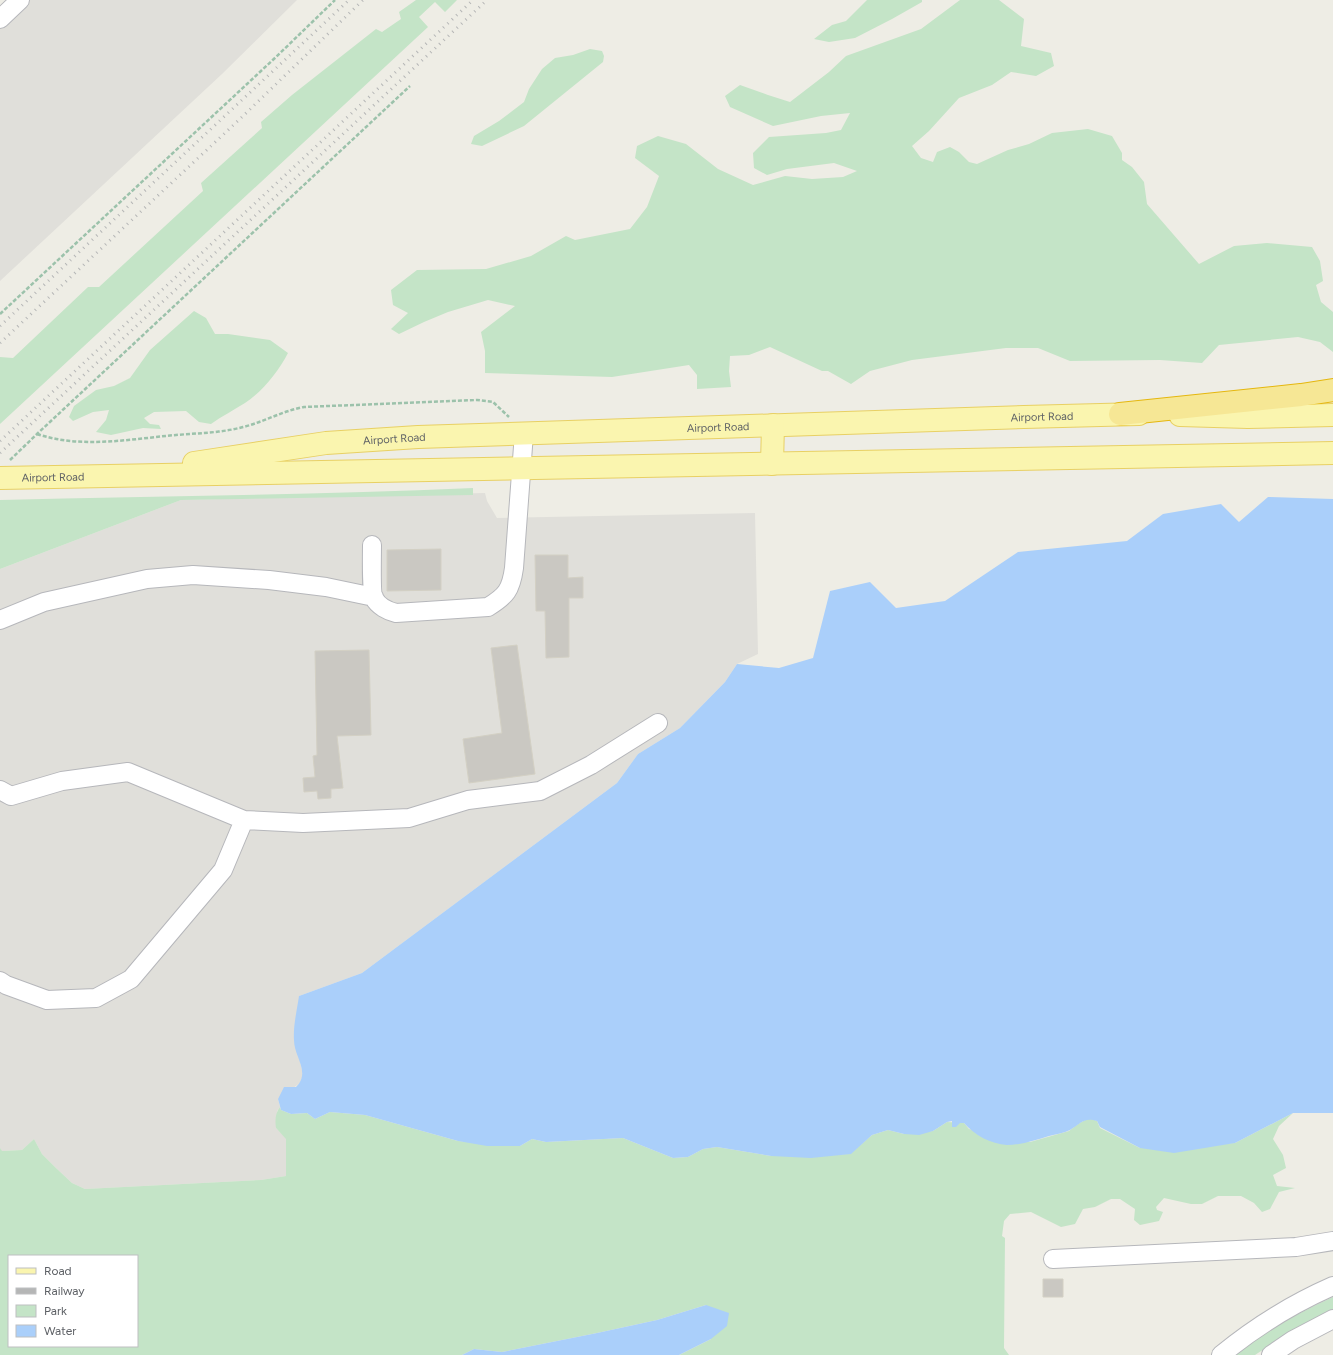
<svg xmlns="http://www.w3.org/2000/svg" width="1333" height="1355" font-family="Figtree,sans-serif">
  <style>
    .industrial { fill: #e0dfda }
    .green { fill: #c4e4c7; fill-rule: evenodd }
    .water { fill: #aacffa }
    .building { fill: #cac8c2; stroke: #d3d0c4 }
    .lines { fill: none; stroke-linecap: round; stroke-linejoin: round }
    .minor-casing { stroke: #b6b7bb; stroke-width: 20 }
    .major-casing { stroke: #e8d064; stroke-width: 24 }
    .highway-casing { stroke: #e5b70f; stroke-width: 24 }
    .path { stroke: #9cc2ab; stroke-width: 2.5; stroke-dasharray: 4 2; stroke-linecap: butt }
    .minor { stroke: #fff; stroke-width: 18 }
    .major { stroke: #faf5af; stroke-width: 22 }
    .highway { stroke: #f6e795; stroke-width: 22 }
    .rail { stroke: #b5b6b6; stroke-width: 3; stroke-dasharray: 1 5; stroke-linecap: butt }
    .labels { text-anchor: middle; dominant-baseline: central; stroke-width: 3; stroke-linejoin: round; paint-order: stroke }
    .street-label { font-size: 11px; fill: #5d6065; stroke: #fff }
  </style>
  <rect width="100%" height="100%" fill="#eeede5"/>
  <path class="industrial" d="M 27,0 L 297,0 L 222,74 L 0,281 L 0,25 Z
    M 485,493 L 487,501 L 497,518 L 755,513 L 758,654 L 737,664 L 725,682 L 680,728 L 638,754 L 617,783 L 362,973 L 299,996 L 300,1061 L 303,1075 L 300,1083 L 278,1099 L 280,1107 L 277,1111 L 276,1128 L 286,1138 L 286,1176 L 261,1180 L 85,1189 L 72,1183 L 56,1168 L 42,1154 L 34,1139 L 22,1150 L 1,1151 L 0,1148 L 0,569 L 181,500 Z"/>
  <path class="green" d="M 416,0 L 457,0 L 445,12 L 435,2 L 419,17 L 428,27 L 0,424 L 0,357 L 13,358 L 88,287 L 99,287 L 203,191 L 201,183 L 262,128 L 261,122 L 292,95 L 376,29 L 382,32 L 401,19 L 399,12 Z
    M 867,0 L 922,0 L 922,2 L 892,19 L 855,38 L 829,42 L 814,39 L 832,25 L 846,21 Z
    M 960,0 L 999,0 L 1024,19 L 1021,46 L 1051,53 L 1054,66 L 1036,76 L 1011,72 L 992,85 L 959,98 L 929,131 L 912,146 L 921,158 L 933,162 L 937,152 L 950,147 L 959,152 L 969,162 L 977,164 L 1008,150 L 1029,144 L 1052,133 L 1088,129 L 1112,136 L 1122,153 L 1122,160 L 1132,167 L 1144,182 L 1147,204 L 1199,264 L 1234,246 L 1267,243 L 1312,247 L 1320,261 L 1323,281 L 1316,285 L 1321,302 L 1333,312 L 1333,352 L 1320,342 L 1298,337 L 1219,345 L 1202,363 L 1160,360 L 1070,361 L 1038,348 L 1006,348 L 912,360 L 870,371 L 851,384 L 828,371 L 822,371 L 770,347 L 749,355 L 730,356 L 729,371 L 731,387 L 697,389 L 697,375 L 689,365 L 612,377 L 485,373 L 485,351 L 481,332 L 515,306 L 488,300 L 448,312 L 424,322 L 399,334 L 391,329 L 408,313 L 393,305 L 391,290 L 417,270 L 486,269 L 531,256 L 566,236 L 575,240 L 630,229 L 647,207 L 659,176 L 635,158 L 637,146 L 658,136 L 686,144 L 718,169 L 753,185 L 785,176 L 812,179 L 843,177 L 857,171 L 834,163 L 787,169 L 767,175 L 754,168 L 753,153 L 769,137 L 826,133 L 841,130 L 850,113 L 821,116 L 773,126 L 730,107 L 725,96 L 740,85 L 768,95 L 790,102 L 829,72 L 846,56 L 921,29 Z
    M 590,49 L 602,51 L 604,56 L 603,62 L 524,126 L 482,146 L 471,144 L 474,136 L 499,121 L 524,102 L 529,89 L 542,69 L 555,58 L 573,55 Z
    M 194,311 L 206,318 L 215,334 L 228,334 L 270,340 L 288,353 C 278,372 263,391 245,403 C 234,410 222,416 211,424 L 199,422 L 186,411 L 154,412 L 144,418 L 150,424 L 159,425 L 161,429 L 143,428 L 111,435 L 96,432 L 106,420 L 109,410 L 93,412 L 73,421 L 69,417 L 74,406 L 96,390 L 114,386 L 130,378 L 150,350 Z
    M 473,488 L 473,495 L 181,500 L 0,569 L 0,500 C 158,496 315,495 473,488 Z
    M 280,1107 L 281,1110 L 291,1114 L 307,1113 L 315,1119 L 330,1112 L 365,1115 L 458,1141 L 520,1146 L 532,1139 L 546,1142 L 623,1138 L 673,1158 L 688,1157 L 703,1149 L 717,1147 L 771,1156 L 850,1154 L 872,1135 L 888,1130 L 904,1134 L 933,1131 L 947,1122 L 964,1123 L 969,1129 L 1030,1142 L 1069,1131 L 1078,1124 L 1089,1118 L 1097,1121 L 1100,1128 L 1140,1148 L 1235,1143 L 1293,1113 L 1279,1126 L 1273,1139 L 1283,1155 L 1286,1168 L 1273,1175 L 1277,1186 L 1295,1188 L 1279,1192 L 1270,1209 L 1262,1212 L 1254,1203 L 1241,1196 L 1218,1196 L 1202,1204 L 1191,1204 L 1164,1198 L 1156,1207 L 1157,1210 L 1163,1212 L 1159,1221 L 1140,1225 L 1134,1220 L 1135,1209 L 1120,1199 L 1111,1199 L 1095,1207 L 1083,1209 L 1075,1224 L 1061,1227 L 1031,1212 L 1010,1214 L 1004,1221 L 1002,1236 L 1005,1238 L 1004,1348 L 1009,1355 L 679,1355 L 711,1339 L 706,1305 L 657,1320 L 597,1333 L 502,1352 L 474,1349 L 462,1355 L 0,1355 L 0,1148 L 2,1151 L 22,1150 L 34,1139 L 42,1154 L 56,1168 L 72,1183 L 85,1189 L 261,1180 L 286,1176 L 286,1139 L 276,1128 C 275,1121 275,1113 280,1107 ZM 9,1256 L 137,1256 L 137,1346 L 9,1346 Z
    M 1333,1297 L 1333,1310 L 1293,1330 L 1255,1355 L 1235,1355 C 1264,1330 1299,1313 1333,1297 Z"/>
  <path class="water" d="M 1268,497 L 1333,499 L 1333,1113 L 1293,1113 L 1235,1143 L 1174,1153 L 1140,1148 L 1100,1127 L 1097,1121 C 1083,1117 1081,1124 1070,1130 C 1064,1133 1056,1134 1049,1136 C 1036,1140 1021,1145 1007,1145 C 991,1144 974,1135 964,1123 L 960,1123 L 956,1127 L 952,1127 L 952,1121 L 947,1122 L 933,1131 L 919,1135 L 904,1134 L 888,1130 L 872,1135 L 851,1154 L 811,1158 L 771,1156 L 717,1147 L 703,1149 L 688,1157 L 673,1158 L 623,1138 L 546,1142 L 532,1139 L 520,1146 L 487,1146 L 458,1141 L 365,1115 L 330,1112 L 315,1119 L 307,1113 L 291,1114 L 281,1110 L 278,1099 L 284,1087 L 296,1087 C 311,1072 294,1057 294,1040 C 293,1026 297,1010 299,996 L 362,973 L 617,783 L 638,754 L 680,728 L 725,682 L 737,664 L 779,668 L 813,658 L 830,591 L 870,582 L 896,608 L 945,601 L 1018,552 L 1127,541 L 1163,514 L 1221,504 L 1239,522 Z
    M 706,1305 L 729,1313 L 727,1326 L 711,1339 L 679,1355 L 462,1355 L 474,1349 L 502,1352 L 597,1333 L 657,1320 Z"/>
  <path class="building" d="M 441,549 L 441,590 L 387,591 L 387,550 Z
    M 535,555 L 568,555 L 568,578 L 583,577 L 583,598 L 569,598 L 569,657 L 546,658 L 545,611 L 536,611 Z
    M 517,645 L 535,774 L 469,783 L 463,739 L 502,733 L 491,648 Z
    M 369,650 L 371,735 L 337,736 L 343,788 L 331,789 L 331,798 L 318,799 L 317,791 L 304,792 L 303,778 L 315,777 L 313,756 L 317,755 L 315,651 Z
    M 1043,1279 L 1063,1279 L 1063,1297 L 1043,1297 Z"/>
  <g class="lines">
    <defs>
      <path id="minor" d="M 0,19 L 20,0
        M 372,545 C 372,554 371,593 374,598 C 378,606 388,611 396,613 L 488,607 C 506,596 511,590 514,568 L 524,433
        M 0,620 L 44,602 L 147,579 L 193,575 L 269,580 L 326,587 L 374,597
        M 0,790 L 11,796 L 62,781 L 128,772 L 244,820 L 303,823 L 409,818 L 468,800 L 540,791 L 591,765 L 658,723
        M 0,981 L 6,985 L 47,1000 L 96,998 L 131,979 L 223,870 L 244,820
        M 1053,1259 L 1296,1247 L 1333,1241
        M 1221,1355 C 1255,1327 1292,1304 1333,1286
        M 1271,1355 L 1293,1340 L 1333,1319"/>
      <g id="major">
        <path d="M 1180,415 L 1248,417 L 1333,415"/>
        <path id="s1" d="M 194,463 L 326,443 L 418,437 L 1024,417 L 1139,414"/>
        <path d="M 772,464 L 773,425"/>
        <path id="s2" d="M 0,478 L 1333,453"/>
      </g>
      <path id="highway" d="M 1120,414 L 1301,395 L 1333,390"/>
    </defs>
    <use href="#minor" class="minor-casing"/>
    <use href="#major" class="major-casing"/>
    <use href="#highway" class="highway-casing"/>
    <path class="path" d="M 0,314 L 276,57 L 335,0
      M 37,434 C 82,449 130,439 176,435 C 199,433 221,433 243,427 C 264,422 282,411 304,407 L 477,400 L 493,402 L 509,417
      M 10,460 L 37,434 L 410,86"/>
    <use href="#minor" class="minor"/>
    <use href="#major" class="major"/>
    <use href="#highway" class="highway"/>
    <path class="rail" d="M 0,326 L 349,0
      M 0,343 L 241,118 L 363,0
      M 0,441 L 473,0
      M 0,453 L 487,0"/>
  </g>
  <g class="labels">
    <g class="street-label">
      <text stroke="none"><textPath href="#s1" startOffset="850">Airport Road</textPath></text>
      <text stroke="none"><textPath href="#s1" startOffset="526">Airport Road</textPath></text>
      <text stroke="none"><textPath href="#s1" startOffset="202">Airport Road</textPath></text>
      <text stroke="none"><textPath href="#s2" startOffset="53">Airport Road</textPath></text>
    </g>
  </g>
  <rect x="8" y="1255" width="130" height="92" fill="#ffffff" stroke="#bebfc1"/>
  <rect x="16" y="1268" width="20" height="6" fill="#faf5af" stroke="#bebfc1"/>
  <text x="44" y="1275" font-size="12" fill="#5d6065">Road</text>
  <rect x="16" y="1288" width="20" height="6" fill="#b5b6b6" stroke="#bebfc1"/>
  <text x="44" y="1295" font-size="12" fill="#5d6065">Railway</text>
  <rect x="16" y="1305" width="20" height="12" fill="#c4e4c7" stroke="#bebfc1"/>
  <text x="44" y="1315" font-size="12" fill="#5d6065">Park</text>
  <rect x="16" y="1325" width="20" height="12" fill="#aacffa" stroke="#bebfc1"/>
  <text x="44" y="1335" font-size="12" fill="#5d6065">Water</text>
</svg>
